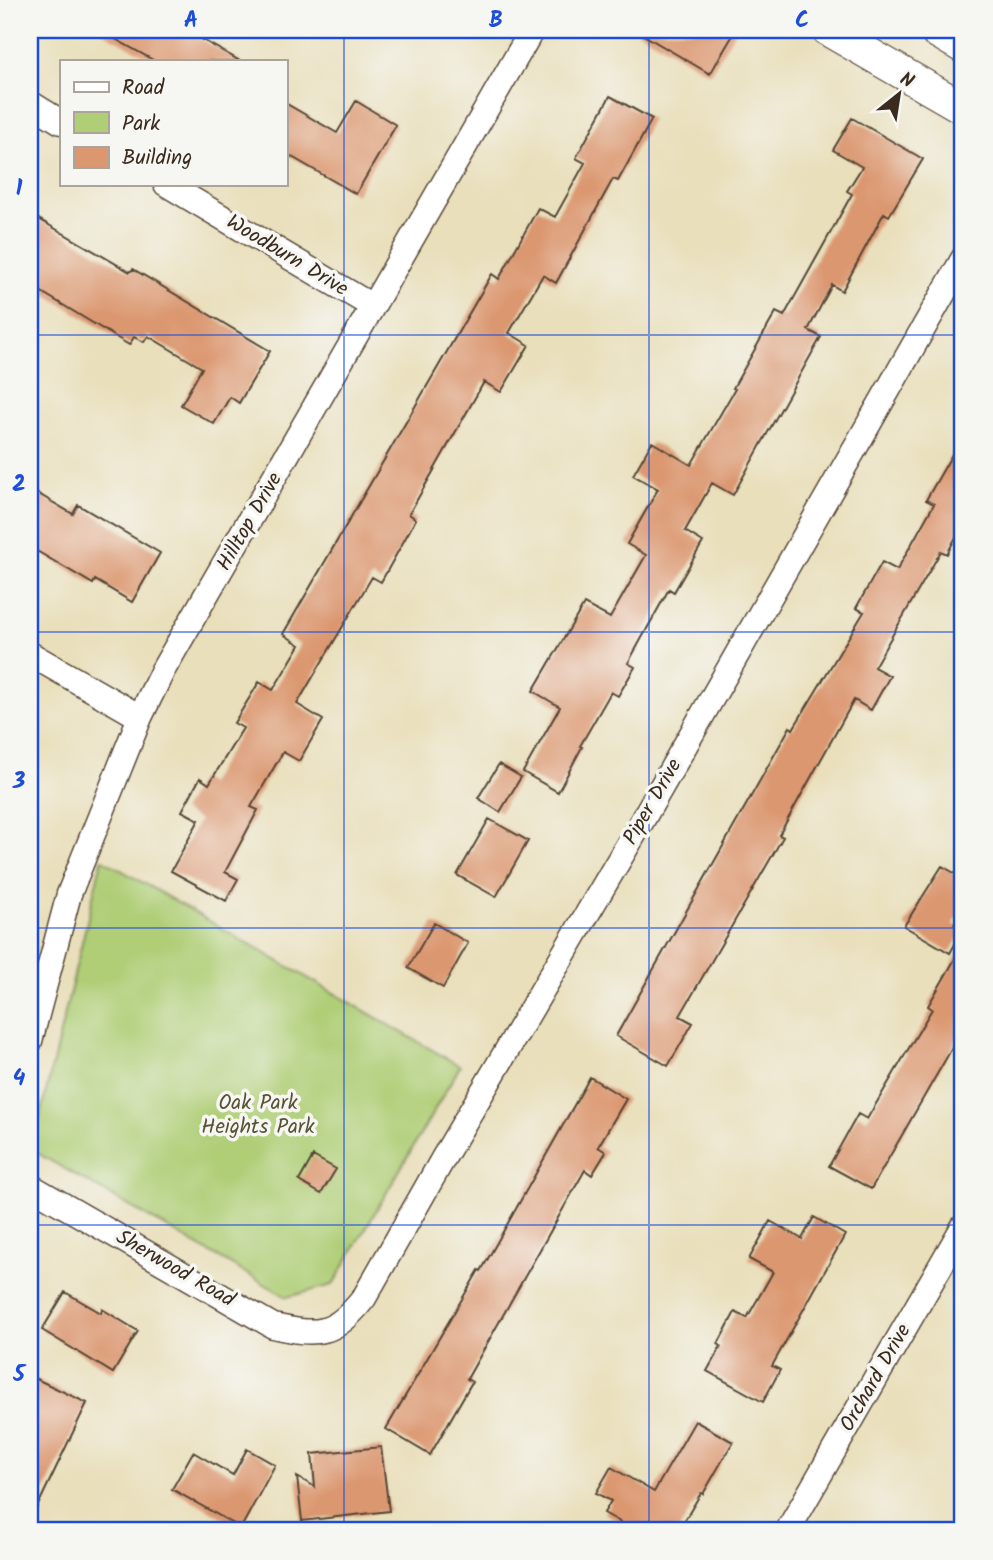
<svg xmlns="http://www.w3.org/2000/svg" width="993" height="1560" font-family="Kalam,sans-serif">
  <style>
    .green { fill: #afce76; stroke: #757c4a; stroke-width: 2 }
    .building { fill: #db976f }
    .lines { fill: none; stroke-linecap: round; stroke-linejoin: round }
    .minor-casing { stroke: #554536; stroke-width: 27 }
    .tertiary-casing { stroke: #554536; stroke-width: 34 }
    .minor { stroke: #fff; stroke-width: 24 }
    .tertiary { stroke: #fff; stroke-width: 32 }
    .grid { fill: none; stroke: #1d4ed8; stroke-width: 2; stroke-opacity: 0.55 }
    .labels { text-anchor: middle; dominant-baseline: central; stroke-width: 7; stroke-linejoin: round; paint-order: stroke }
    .street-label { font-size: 21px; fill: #3b2a1e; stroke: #f6f6f2 }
    .park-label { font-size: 21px; fill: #585334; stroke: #f6f6f2 }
    .neatline { fill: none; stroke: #1d4ed8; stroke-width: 2.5 }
    .grid-label { font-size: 23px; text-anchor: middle; font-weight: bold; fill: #1d4ed8 }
  </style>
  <rect width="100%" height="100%" fill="#f6f6f2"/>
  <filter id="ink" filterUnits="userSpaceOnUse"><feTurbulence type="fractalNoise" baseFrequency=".0143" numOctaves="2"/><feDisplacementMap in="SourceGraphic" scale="14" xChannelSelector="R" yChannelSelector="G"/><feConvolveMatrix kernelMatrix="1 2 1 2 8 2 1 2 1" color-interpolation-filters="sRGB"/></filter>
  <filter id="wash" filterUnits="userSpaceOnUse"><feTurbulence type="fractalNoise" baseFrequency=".00686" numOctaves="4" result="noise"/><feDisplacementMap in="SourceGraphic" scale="28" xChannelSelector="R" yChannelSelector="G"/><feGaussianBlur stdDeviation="1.57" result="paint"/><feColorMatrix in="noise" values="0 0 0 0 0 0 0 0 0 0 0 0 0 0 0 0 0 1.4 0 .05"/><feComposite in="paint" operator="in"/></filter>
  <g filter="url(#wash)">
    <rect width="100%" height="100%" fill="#e9dfbb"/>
    <path class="green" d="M 102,859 L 460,1066 L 333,1285 L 287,1297 L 32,1150 Z"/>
    <g id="blocks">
      <path class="building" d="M 99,30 L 185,30 L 240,61 L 155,61 Z
        M 635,30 L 736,30 L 710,74 Z
        M 610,96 L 652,119 L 618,181 L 613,179 L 556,283 L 543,275 L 509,333 L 529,345 L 501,392 L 484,382 L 409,514 L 416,519 L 381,582 L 372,577 L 297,704 L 323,720 L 299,761 L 283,752 L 251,807 L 258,810 L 225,872 L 238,879 L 226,901 L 171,871 L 199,820 L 182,811 L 200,778 L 209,784 L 243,728 L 234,723 L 259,682 L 273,690 L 300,645 L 283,634 L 492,274 L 499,279 L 538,208 L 555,217 L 585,163 L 576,158 Z
        M 356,101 L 396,125 L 356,194 L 285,153 L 285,103 L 337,133 Z
        M 852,118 L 923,159 L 889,216 L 884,213 L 842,291 L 832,285 L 808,330 L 821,337 L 733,495 L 712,483 L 685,531 L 703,542 L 674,592 L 669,589 L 628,663 L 635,667 L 618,696 L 611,692 L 580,746 L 582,747 L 558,792 L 523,772 L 560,707 L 533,691 L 584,604 L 610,618 L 646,555 L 627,544 L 658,489 L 633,475 L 652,442 L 691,465 L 735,389 L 733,388 L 776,312 L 784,316 L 852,194 L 847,191 L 862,167 L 833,150 Z
        M 30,214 L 130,272 L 133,269 L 270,351 L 239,403 L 230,397 L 214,424 L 181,405 L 202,368 L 148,336 L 144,342 L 134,337 L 129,345 L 30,285 Z
        M 963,435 L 963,524 L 947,554 L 941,551 L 874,667 L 890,676 L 871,710 L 854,700 L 779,835 L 783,837 L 680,1016 L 693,1023 L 668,1066 L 616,1036 L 790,727 L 793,729 L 864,612 L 856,608 L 882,562 L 897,570 L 934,504 L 926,500 Z
        M 30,489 L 73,514 L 78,505 L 160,553 L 132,602 L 95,580 L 93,584 L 30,547 Z
        M 499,764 L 521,777 L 500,812 L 478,798 Z
        M 489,819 L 528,841 L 496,897 L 457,875 Z
        M 942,866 L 963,878 L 963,908 L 954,924 L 963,930 L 950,953 L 904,926 Z
        M 434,923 L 468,943 L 443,988 L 408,968 Z
        M 963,945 L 963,1029 L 871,1189 L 829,1166 L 858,1114 L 867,1119 L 932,1009 L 928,1006 Z
        M 590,1077 L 626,1099 L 598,1147 L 606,1152 L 592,1175 L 585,1170 L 467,1379 L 472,1382 L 430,1455 L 386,1429 L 479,1270 L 481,1271 Z
        M 313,1156 L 336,1169 L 321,1194 L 299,1181 Z
        M 814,1217 L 845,1235 L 772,1366 L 780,1370 L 763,1402 L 707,1371 L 721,1346 L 718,1344 L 735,1312 L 747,1318 L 773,1272 L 749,1259 L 770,1221 L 802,1239 Z
        M 65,1292 L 101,1313 L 102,1309 L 138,1331 L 113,1373 L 42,1330 Z
        M 30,1376 L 87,1403 L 30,1522 Z
        M 695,1421 L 733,1442 L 703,1494 L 701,1493 L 679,1530 L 615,1530 L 620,1522 L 604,1513 L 611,1501 L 596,1493 L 611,1467 L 654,1492 Z
        M 381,1447 L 389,1511 L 302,1521 L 297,1477 L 315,1487 L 312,1454 Z
        M 247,1449 L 275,1465 L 241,1528 L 172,1489 L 193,1452 L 233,1475 Z"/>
    </g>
  </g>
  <g filter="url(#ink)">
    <use href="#blocks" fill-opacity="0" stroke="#554536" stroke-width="2"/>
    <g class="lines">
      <defs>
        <path id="minor" d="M 30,103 L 61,122
          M 166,184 L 372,306
          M 30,654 L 140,717
          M 30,1041 L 69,894 L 140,717 L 163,670 L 532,30
          M 30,1186 L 273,1326 C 318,1336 334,1336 364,1298 L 444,1157 L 639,826 L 963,259
          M 788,1530 L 963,1227"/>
        <path id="tertiary" d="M 828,30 L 963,108
          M 934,30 L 963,47"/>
      </defs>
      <use href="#minor" class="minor-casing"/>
      <use href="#tertiary" class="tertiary-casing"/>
      <use href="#minor" class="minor"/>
      <use href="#tertiary" class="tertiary"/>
    </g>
  </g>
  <path class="grid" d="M 344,30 L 344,1530M 649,30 L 649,1530M 30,335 L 963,335M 30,632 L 963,632M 30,928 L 963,928M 30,1225 L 963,1225"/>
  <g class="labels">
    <g class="street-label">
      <text transform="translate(287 256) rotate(31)">Woodburn Drive</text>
      <text transform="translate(250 522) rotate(-60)">Hilltop Drive</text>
      <text transform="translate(653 802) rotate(-60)">Piper Drive</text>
      <text transform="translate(175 1269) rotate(30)">Sherwood Road</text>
      <text transform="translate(876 1378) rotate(-60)">Orchard Drive</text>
    </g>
    <g class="park-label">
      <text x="258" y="1103">Oak Park<tspan x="258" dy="24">Heights Park</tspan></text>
    </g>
  </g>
  <rect width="993" height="1560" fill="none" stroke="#f6f6f2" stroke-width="77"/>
  <rect x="60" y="60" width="228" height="126" fill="#f6f6f2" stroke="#aba49d" stroke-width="2"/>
  <rect x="74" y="82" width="35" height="10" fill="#ffffff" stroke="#aba49d" stroke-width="2"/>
  <text x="122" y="94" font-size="21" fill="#3b2a1e">Road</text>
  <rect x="74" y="112" width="35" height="21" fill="#afce76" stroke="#aba49d" stroke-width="2"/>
  <text x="122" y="130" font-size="21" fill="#3b2a1e">Park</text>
  <rect x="74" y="147" width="35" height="21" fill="#db976f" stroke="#aba49d" stroke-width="2"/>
  <text x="122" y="164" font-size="21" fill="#3b2a1e">Building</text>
  <g transform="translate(899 94) rotate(30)" stroke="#f6f6f2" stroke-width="5" paint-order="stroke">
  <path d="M0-5L12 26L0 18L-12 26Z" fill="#3b2a1e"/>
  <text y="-10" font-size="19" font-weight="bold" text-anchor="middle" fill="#3b2a1e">N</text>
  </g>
  <rect x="38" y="38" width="916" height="1484" class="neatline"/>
  <g class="grid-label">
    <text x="191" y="27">A</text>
    <text x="496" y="27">B</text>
    <text x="802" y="27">C</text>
    <text x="19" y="195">1</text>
    <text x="19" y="491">2</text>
    <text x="19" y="788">3</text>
    <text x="19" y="1085">4</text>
    <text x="19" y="1381">5</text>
  </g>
</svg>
